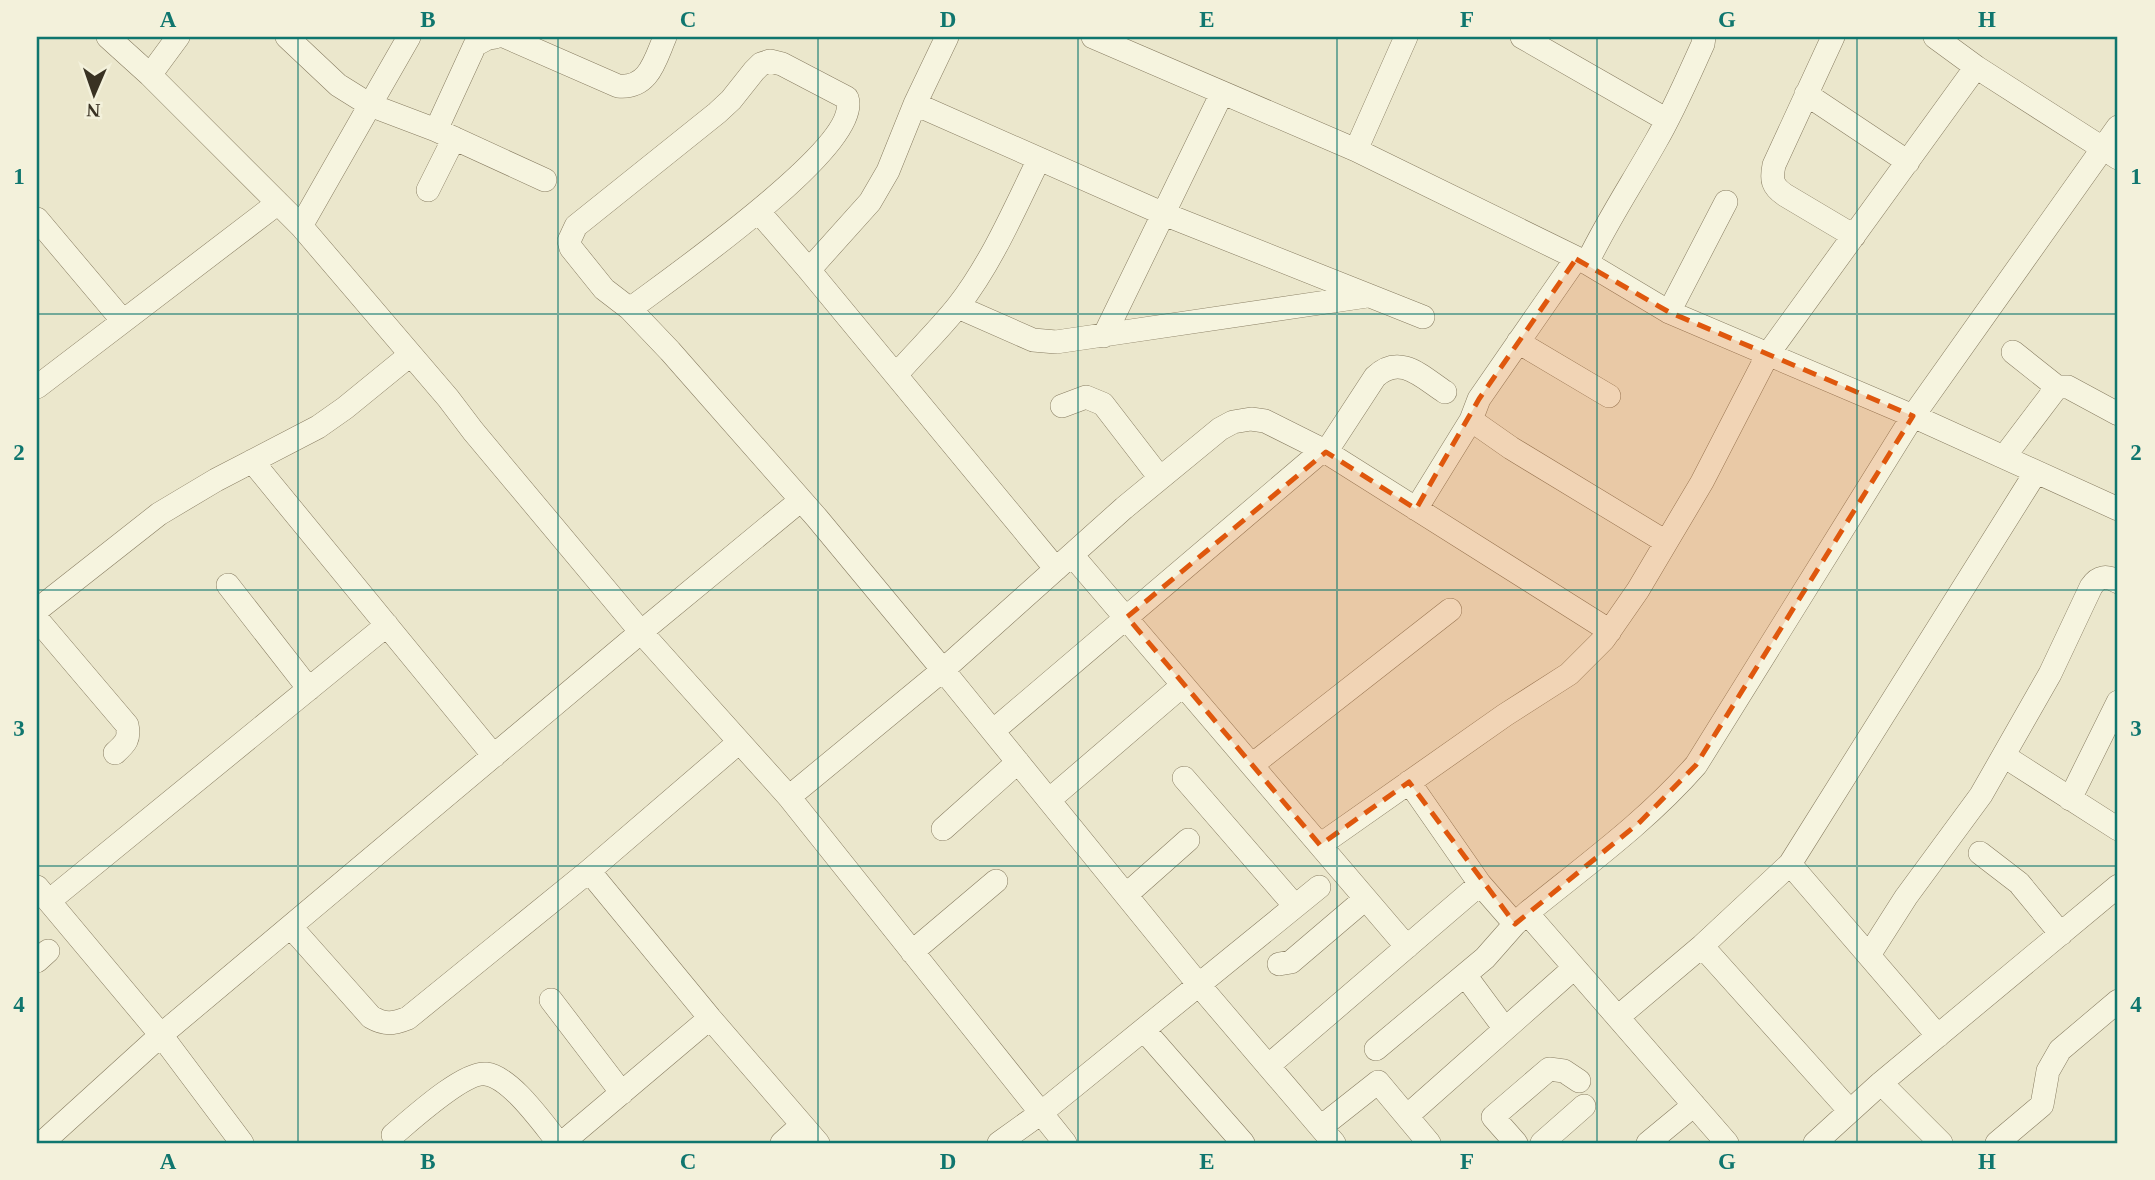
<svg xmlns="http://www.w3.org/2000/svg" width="2155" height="1180" font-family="Georgia,serif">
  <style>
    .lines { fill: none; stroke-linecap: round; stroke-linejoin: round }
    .minor-casing { stroke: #877c61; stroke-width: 24 }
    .minor { stroke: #f6f4df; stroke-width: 23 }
    .marked { fill: #df570d; fill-opacity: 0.2; stroke: #df570d; stroke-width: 5; stroke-dasharray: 14 9; stroke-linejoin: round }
    .grid { fill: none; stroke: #0f766e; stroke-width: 2; stroke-opacity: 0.55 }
    .neatline { fill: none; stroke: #0f766e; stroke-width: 2.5 }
    .grid-label { font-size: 23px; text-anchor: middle; font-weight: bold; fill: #0f766e }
  </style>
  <rect width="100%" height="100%" fill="#ebe7cc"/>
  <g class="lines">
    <defs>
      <path id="minor" d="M 108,37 L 150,75
        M 178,37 L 150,75 L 301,226 L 448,398 L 473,431 L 641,632 L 801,500
        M 287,37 L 338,85 L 370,105 L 409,37
        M 506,37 L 618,86 C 649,89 655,60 665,37
        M 1093,37 L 1356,150 L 1587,263 L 1669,312 L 1913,416 L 2118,509
        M 1522,37 L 1667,120
        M 1833,37 L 1774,165 C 1771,180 1772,186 1785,195 L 1854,236
        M 1935,37 L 1976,67
        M 1806,94 L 1908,162
        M 915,104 L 1164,214 L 1423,317
        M 436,130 L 475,45 L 488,38 L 495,37
        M 1356,150 L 1406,37
        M 428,190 L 454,138
        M 759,212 L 809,270 L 1056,569
        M 37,219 L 123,321
        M 301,226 L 370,105 L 436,130 L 545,180
        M 1576,259 L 1479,399 L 1471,420 L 1511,448 L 1666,542
        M 1587,263 C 1607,221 1633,182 1656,141 C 1674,110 1688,77 1703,44 L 1704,37
        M 809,270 L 870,202 L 888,171 L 915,104 L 947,37
        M 958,307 L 1033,340 L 1056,342 L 1367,296
        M 630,309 C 667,281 864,145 847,98 L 782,64 L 770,61 L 761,64 L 754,71 L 731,100 L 717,113 L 576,226 L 569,241 L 571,248 L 604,289 L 630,309 L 670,351 L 817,518 L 943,670 L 789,797
        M 1669,312 L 1726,202
        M 1104,336 L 1222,93
        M 1518,342 L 1609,396
        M 2013,352 L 2057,387
        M 896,375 C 916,352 939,330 958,306 C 992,262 1015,208 1039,159
        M 37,387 L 278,203
        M 1062,406 L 1086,397 L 1103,404 L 1160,478
        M 1326,452 L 1375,377 C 1400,353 1422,377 1445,392
        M 2004,457 L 2057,387 L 2068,387 L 2118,414
        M 252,461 L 494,756
        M 1416,509 L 1471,420
        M 1072,555 L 1407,947
        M 228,585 L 309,689
        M 37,610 L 159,514 L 216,480 L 318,427 L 345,408 L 410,355
        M 37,619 L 127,725 C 130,739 126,743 115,753
        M 993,731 L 1323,450
        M 2004,756 L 2118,829
        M 1252,765 L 1450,610
        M 1184,778 L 1295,906
        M 1409,782 L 1480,884
        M 2070,799 L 2118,702
        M 1049,800 L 1183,685
        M 943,829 L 1018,762
        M 1320,845 L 1505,715 L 1569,674 L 1604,639 L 1638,590 L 1702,482 L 1768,354 L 1976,67 L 2118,158
        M 1980,853 L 2019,883 L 2061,934
        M 1790,864 L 1938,1036
        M 589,871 L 710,1018 L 818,1143
        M 37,887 L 161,1035 L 242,1143
        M 1126,895 L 1188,840
        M 49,901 L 387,625
        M 291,927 L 371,1017 C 385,1025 393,1024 408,1018 L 589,871 L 738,743
        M 1702,946 L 1850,1111
        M 912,952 L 996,881
        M 1869,955 L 1906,897 L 1981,795 L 2050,674 L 2091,587 C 2098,576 2107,575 2118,582
        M 37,961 L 48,951
        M 1279,964 L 1291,962 L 1365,899
        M 1465,975 L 1505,1029
        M 551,1000 L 622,1093
        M 1618,1017 L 1702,946 L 1790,864 L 2036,472
        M 1144,1030 L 1243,1143
        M 1376,1049 L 1485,958 L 1515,924
        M 1268,1066 L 1480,884 L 1515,924 L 1527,913
        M 1881,1083 L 1941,1143
        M 1407,1116 L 1574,968
        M 1321,1127 L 1378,1082 L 1429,1143
        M 393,1135 C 411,1120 464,1071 486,1074 C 511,1077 543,1124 559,1143
        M 42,1143 L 161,1035 L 641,632 L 789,797 L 1065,1143
        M 562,1143 L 710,1018
        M 782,1143 L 802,1125
        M 999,1143 L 1041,1113 L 1319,887
        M 1334,1143 L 1199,985 L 943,670 L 1124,508 L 1220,429 L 1233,422 L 1251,419 L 1265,421 L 1323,450 L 1610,631
        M 1516,1143 L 1493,1117 L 1549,1069 L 1564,1071 L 1579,1081
        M 1542,1143 L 1584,1106
        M 1648,1143 L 1694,1105
        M 1727,1143 L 1527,913 C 1586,865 1646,822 1696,765 L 1913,416 L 2118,127
        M 1815,1143 L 1881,1083 L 2118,886
        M 1997,1143 L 2042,1105 L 2048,1071 L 2060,1050 L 2118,1001"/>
    </defs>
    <use href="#minor" class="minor-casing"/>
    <use href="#minor" class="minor"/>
  </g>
  <path class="marked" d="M 1576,259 L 1669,312 L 1913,416 L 1696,765 L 1640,822 L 1515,924 L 1409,782 L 1320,845 L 1127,617 L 1326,452 L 1416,509 L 1479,399 Z"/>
  <path class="grid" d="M 298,37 L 298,1143M 558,37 L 558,1143M 818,37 L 818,1143M 1078,37 L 1078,1143M 1337,37 L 1337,1143M 1597,37 L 1597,1143M 1857,37 L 1857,1143M 37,314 L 2118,314M 37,590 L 2118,590M 37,866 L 2118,866"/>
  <rect width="2155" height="1180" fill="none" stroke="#f3f1db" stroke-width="77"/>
  <g transform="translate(94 94) rotate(182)" stroke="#f3f1db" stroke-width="5" paint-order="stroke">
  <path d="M0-5L12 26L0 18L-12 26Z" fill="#393223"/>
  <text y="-10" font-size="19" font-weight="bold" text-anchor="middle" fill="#393223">N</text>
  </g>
  <rect x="38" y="38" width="2078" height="1104" class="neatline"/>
  <g class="grid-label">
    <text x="168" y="27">A</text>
    <text x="428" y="27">B</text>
    <text x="688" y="27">C</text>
    <text x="948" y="27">D</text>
    <text x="1207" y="27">E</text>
    <text x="1467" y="27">F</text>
    <text x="1727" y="27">G</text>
    <text x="1987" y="27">H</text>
    <text x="19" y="184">1</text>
    <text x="2136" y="184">1</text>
    <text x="19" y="460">2</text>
    <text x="2136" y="460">2</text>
    <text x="19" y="736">3</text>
    <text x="2136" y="736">3</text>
    <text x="19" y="1012">4</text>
    <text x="2136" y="1012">4</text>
    <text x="168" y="1169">A</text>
    <text x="428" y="1169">B</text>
    <text x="688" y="1169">C</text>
    <text x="948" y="1169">D</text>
    <text x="1207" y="1169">E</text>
    <text x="1467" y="1169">F</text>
    <text x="1727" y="1169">G</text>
    <text x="1987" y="1169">H</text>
  </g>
</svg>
